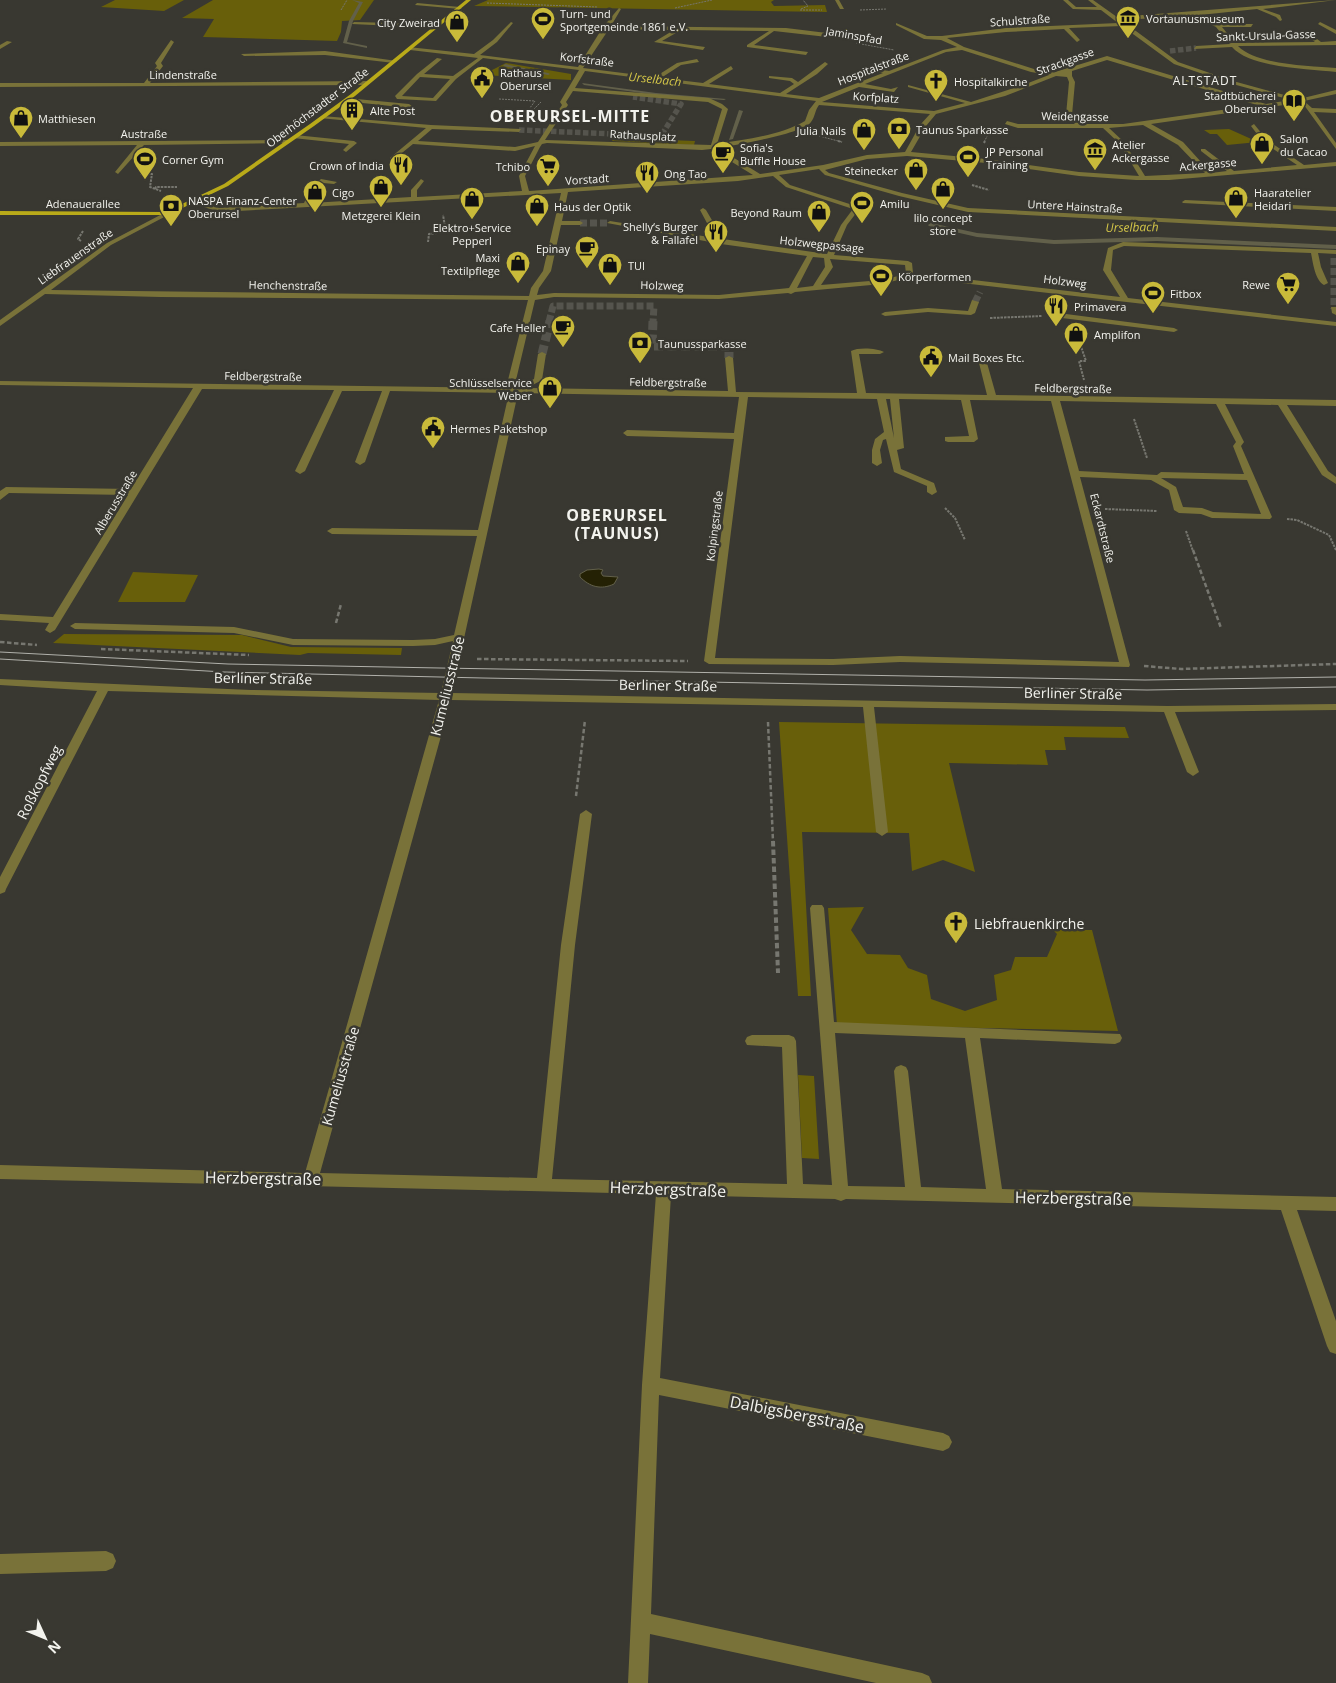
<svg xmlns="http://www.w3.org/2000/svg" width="1336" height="1683" font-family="'Open Sans',sans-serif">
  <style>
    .green { fill: #685f0a }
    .water { fill: #242104; stroke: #62604a }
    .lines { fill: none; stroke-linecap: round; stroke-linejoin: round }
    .stream { fill: #62604a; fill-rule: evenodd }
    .minor-tunnel-far2 { stroke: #55544d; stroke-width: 5.5; stroke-dasharray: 5.5 2.5; stroke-linecap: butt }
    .minor-tunnel-far1 { stroke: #55544d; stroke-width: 7; stroke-dasharray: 7 3; stroke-linecap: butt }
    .minor-tunnel { stroke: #55544d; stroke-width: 9; stroke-dasharray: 9 4.5; stroke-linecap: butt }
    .path-far3 { stroke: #777770; stroke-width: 1; stroke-dasharray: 2 1; stroke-linecap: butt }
    .path-far2 { stroke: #777770; stroke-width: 2; stroke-dasharray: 2.5 1; stroke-linecap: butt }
    .path-far1 { stroke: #777770; stroke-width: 2.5; stroke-dasharray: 4.5 2.5; stroke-linecap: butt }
    .path { stroke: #777770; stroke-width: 4; stroke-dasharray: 5.5 3; stroke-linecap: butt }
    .minor { fill: #797239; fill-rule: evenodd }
    .major { fill: #b9aa19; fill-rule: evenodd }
    .tram { stroke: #b1b1ab; stroke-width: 1 }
    .labels { text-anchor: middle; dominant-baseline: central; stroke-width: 5; stroke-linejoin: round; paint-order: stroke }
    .far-poi-label { font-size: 11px; fill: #f3f3ee; stroke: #393831; text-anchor: start }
    .far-street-label { font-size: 11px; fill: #f3f3ee; stroke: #393831 }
    .far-water-label { font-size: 12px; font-style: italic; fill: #d4c648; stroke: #393831 }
    .far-neighbourhood-label { font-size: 12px; letter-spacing: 1px; fill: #f3f3ee; stroke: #393831 }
    .street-label { font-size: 14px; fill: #f3f3ee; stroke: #393831 }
    .poi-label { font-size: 14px; fill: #f3f3ee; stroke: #393831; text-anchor: start }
    .far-district-label { font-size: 16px; font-weight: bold; letter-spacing: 1px; fill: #f3f3ee; stroke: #393831 }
    .near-street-label { font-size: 16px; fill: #f3f3ee; stroke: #393831 }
  </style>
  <rect width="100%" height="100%" fill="#393831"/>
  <path class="green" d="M 115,0 L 184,0 L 164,11 L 101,7 Z
    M 213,0 L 374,0 L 360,20 L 342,21 L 341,32 L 337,41 L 203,37 L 214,19 L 182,18 Z
    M 488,0 L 774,0 L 771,2 L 774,6 L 825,5 L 827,12 L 474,6 Z
    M 506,63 L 571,74 L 571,80 L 482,75 Z
    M 1229,129 L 1258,142 L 1227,145 L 1217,134 L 1210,134 L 1204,130 Z
    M 614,138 L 695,141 L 694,145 L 612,141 Z
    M 133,572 L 198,575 L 185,602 L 118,602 Z
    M 64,634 L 242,635 L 291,647 L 402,648 L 401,655 L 308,653 L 300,655 L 53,643 Z
    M 779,722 L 1125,727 L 1129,738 L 1064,737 L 1066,750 L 1045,750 L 1048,765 L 949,763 L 975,872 L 943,860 L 912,871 L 909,833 L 802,832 L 811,996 L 798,996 Z
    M 864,907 L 851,930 L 867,954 L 900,955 L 908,968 L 927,975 L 931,999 L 965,1011 L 997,1000 L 994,975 L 1011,970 L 1015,957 L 1047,957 L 1057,934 L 1053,930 L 1092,930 L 1118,1031 L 837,1025 L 828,908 Z
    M 798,1075 L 814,1076 L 819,1159 L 802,1158 Z"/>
  <path class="water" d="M 599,569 L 603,570 L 601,573 L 603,576 L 618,577 L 614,584 C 601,590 590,587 580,577 L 580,574 L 587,570 Z"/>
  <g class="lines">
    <path class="stream" d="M 352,0 L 363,2 L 353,21 L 347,42 L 367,46 L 367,48 L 343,43 L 349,21 L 359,3 Z
      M 505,64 L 548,73 L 550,74 L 548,75 L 503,66 Z
      M 582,83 L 656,93 L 726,99 L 724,100 L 656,95 L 584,85 Z
      M 739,110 L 743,111 L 733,139 L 729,140 Z
      M 931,223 L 977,233 L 1054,240 L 1157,237 L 1336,245 L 1336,249 L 1157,241 L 1054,244 L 977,237 L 929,226 L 928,225 Z"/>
    <path class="minor-tunnel-far2" d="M 1170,51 L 1196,48
      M 519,130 L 661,136 L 681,104 L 633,97"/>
    <path class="minor-tunnel-far1" d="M 580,223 L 610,223
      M 1334,258 L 1334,309
      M 975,302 L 980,292
      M 1063,312 L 1065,302
      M 549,322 L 553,306 L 654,306 L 653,322"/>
    <path class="minor-tunnel" d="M 653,321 L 652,346 L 729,346 L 729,358
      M 542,354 L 550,321"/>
    <path class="path-far3" d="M 487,3 L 598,7
      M 675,8 L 712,0
      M 801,9 L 808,6 L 803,0
      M 341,10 L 347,0
      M 800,10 L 822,10
      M 860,10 L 887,9
      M 856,43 L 894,50
      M 499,99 L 535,101 L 527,112 L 531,112 L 541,102
      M 819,136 L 842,142
      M 984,142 L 990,131"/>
    <path class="path-far2" d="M 838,141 L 842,142
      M 984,143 L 985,141
      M 140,174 L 152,174 L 150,187 L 161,191
      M 972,185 L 989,190
      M 155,189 L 156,187 L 177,187
      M 81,241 L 78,239 L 83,231
      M 428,242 L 429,234 L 446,232 L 443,215
      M 990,318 L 1042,316
      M 1078,338 L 1086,361 L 1079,361 L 1084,380
      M 1134,419 L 1147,458
      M 945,508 L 955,518 L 965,540
      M 1105,509 L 1157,511
      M 1287,519 L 1297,520 L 1329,535 L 1336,550
      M 1186,531 L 1193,551"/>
    <path class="path-far1" d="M 1193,550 L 1221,628
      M 336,623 L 341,604
      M 0,642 L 37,645
      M 101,649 L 249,655
      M 477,659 L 688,661
      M 1144,666 L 1181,669 L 1336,664
      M 768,722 L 773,842
      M 576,796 L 585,720"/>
    <path class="path" d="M 773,841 L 778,973"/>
    <path class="minor" d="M 835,0 L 839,0 L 844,9 L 840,9 Z
      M 1063,0 L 1068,0 L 1076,7 L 1097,7 L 1088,0 L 1093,0 L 1117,17 L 1336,0 L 1263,9 L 1280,15 L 1282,20 L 1280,21 L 1276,17 L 1257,9 L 1200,15 L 1219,24 L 1253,24 L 1251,27 L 1222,27 L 1235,43 L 1315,42 L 1303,33 L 1305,30 L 1321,42 L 1336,41 L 1336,45 L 1238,46 C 1256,65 1310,66 1336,68 L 1336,72 C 1309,69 1250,68 1232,47 L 1194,49 L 1196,46 L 1230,44 L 1216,27 L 1194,16 L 1121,20 L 1178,62 L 1233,81 L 1299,99 L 1336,90 L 1336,94 L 1304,101 L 1312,108 L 1336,109 L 1336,113 L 1314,112 L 1336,143 L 1336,149 L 1304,105 L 1298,103 L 1151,124 L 1183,142 L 1211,173 L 1227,171 L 1201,151 L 1201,149 L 1205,149 L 1234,171 L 1297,165 L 1263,142 L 1251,126 L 1254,124 L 1267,140 L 1304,165 L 1336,162 L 1336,166 L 1169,180 L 1136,180 L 1079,176 L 986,163 L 907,156 L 867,159 L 825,170 L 829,173 L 902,193 L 968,208 L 1336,227 L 1336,231 L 968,212 L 899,196 L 825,175 L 819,169 L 779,175 L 790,185 L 859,207 L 860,208 L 847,225 L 834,255 L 908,261 L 912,263 L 913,273 L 1120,297 L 1103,270 L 1108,248 L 1123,242 L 1336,250 L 1336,254 L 1318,253 L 1321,267 L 1328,283 L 1324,285 C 1315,280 1313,263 1311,253 L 1124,246 L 1113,250 L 1111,270 L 1128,298 L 1336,322 L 1336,326 L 910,277 L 882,284 L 795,292 L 791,294 L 788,293 L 719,299 L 554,297 L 535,300 L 516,380 L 517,387 L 534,379 L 538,354 L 542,352 L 546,354 L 542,380 L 527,388 L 728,391 L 725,358 L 729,356 L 733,358 L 736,392 L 857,393 L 851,351 C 858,347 877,348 884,352 L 880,354 L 859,354 L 866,393 L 987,395 L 979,363 L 983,361 L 987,363 L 996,395 L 1336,400 L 1336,406 L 1287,405 L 1328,471 L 1336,477 L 1336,484 L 1322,475 L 1278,405 L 1225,404 L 1244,442 L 1241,446 L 1272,517 L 1270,519 L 1212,518 L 1201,514 L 1179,513 L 1174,510 L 1169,490 L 1151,480 L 1080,477 L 1130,665 L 1129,667 L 900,662 L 833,665 L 709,664 L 704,661 L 734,439 L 627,436 L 623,433 L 627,430 L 734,433 L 739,397 L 518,393 L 452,693 L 1168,706 L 1336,704 L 1336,710 L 1175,712 L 1199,772 L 1193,776 L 1187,772 L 1164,712 L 874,707 L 888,832 L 882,836 L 876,832 L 863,707 L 451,700 L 320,1173 L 537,1178 L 561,945 L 580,814 L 586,810 L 592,814 L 575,945 L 552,1179 L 787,1184 L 782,1047 L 747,1045 L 745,1041 L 747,1037 L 752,1035 L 789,1035 L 794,1037 L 796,1041 L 803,1184 L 832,1185 L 810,908 L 812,905 L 822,905 L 824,908 L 834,1022 L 1120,1034 L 1122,1038 L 1120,1042 L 1115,1044 L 980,1038 L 1002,1189 L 1336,1197 L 1336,1211 L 1297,1210 L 1336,1321 L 1336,1354 L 1330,1352 L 1327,1346 L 1281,1210 L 846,1199 L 841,1201 L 835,1199 L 671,1195 L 660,1378 L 943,1433 L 949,1436 L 952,1442 L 949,1448 L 943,1451 L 659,1395 L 651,1614 L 922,1673 L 929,1676 L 932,1683 L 876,1683 L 650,1634 L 648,1683 L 628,1683 L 642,1385 L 656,1194 L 0,1179 L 0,1165 L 305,1173 L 439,700 L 108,691 L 6,889 L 5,892 L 0,894 L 0,877 L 97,691 L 0,685 L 0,679 L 251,690 L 441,693 L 453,641 L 435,645 L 413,646 L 293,645 L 234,633 L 75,629 L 70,626 L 75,623 L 234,627 L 293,639 L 413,640 L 435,639 L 454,635 L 477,536 L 332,534 L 327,531 L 332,528 L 478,530 L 509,393 L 390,391 L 365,462 L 360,465 L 355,462 L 382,391 L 342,391 L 305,471 L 300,474 L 295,471 L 334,390 L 202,389 L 55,630 L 50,633 L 45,630 L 49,623 L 0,620 L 0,614 L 53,617 L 128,495 L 9,493 L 0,500 L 0,491 L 6,487 L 131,489 L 193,388 L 0,385 L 0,381 L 509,388 L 508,380 L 528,300 L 160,297 L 45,294 L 0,326 L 0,320 L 107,243 L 166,212 L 169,214 L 168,215 L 111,245 L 51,290 L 529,296 L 531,288 L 543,271 L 561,193 L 219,212 L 189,202 L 192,200 L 219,208 L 304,203 L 311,188 L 321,179 L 337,182 L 334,184 L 323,183 L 317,189 L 311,203 L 411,197 L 411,190 L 421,179 L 424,181 L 417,190 L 417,197 L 522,191 L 519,176 L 535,146 L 515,151 L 413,144 L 392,161 L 390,160 L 390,158 L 426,128 L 319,118 L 322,116 L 431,125 L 521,129 L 519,132 L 432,129 L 418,141 L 515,147 L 538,142 L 562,105 L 560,102 L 579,70 L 483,58 L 456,79 L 436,101 L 397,99 L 395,96 L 417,74 L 437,58 L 442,59 L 424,74 L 453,76 L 478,58 L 410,50 L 408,47 L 474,54 L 493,40 L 511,22 L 513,23 L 497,42 L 480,55 L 578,67 L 603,27 L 619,8 L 621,9 L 611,26 L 786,28 L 835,34 L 847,29 L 847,31 L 836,38 L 774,31 L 754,45 L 808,52 L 806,55 L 747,47 L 747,45 L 769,31 L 681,30 L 662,41 L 705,47 L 703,50 L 654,42 L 674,30 L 609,29 L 583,68 L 655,77 L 677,63 L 697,59 L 699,62 L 681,65 L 661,78 L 703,83 L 731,66 L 733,69 L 709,84 L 780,93 L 794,84 L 790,81 L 769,78 L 769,76 L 792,78 L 798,82 L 825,62 L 828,64 L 817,74 L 786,94 L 819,98 L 883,73 L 864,68 L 864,66 L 889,71 L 943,50 L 957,47 L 941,40 L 924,39 L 896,25 L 896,23 L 927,36 L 942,36 L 1006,28 L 1118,23 L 1101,10 L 1073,9 ZM 1122,26 L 1174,64 L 1229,83 L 1291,100 L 1266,104 L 1107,56 L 1055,72 L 1034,69 L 964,47 L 947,38 L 1006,32 L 1064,29 L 1077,42 L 1080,40 L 1069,28 ZM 962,50 L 1031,72 L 1049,75 L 1023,85 L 983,77 L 967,82 L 969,85 L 983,81 L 1017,87 L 971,102 L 908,85 L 908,87 L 965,103 L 934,111 L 822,102 L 859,87 L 894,92 L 898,87 L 891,89 L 865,84 L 946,52 ZM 1107,60 L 1257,105 L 1123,124 L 1081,124 L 1072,115 L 1075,82 L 1072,76 L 1072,71 ZM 585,71 L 816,101 L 809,110 L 805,121 C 779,136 746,139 717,144 L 728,109 L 722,104 L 709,98 L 575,88 ZM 1056,76 L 1067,77 L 1069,82 L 1066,115 L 1075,124 L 1018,124 L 1007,121 L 1005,124 L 1018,128 L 1103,128 L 1120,144 L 1139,176 L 1079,172 L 986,159 L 911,152 L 926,126 L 936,114 L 1005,96 ZM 420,77 L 450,79 L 433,98 L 402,96 ZM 573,91 L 708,102 L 722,109 L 711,145 L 545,140 L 568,105 L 566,102 ZM 819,105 L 930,114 L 920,125 L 905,152 L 867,155 L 823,165 L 760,174 L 718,148 C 734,145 803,134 811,122 C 815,117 815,110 819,105 ZM 1143,125 L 1178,145 L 1205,173 L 1145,176 L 1124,142 L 1109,128 ZM 547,143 L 702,150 L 711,149 L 753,175 L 529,191 L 525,176 L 540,147 L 542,144 ZM 773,176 L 786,187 L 853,209 L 841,225 L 827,254 L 723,239 L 706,210 L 703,208 L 700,210 L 715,238 L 610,221 L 607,223 L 721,244 L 807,256 L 789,288 L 719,295 L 554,293 L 537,295 L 539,288 L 551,271 L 561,225 L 580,225 L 583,223 L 580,221 L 562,221 L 568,192 L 738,181 ZM 813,257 L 824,258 L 825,267 L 813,286 L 797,288 ZM 830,259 L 905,265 L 906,274 L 882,280 L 821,285 L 833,267 ZM 748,397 L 877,399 L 884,432 L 875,439 L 872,450 L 872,463 L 877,466 L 882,463 L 880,450 L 883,440 L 886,439 L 894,472 L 927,486 L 927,492 L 932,495 L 937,492 L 934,483 L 901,469 L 897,450 L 904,448 L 899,399 L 961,400 L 969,436 L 945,437 L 945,441 L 948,442 L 974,442 L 978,439 L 970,400 L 1051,401 L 1119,662 L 900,656 L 833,659 L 715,658 ZM 886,399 L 890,399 L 894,438 ZM 1060,401 L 1216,404 L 1236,442 L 1233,446 L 1244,474 L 1161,472 L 1157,475 L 1079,471 ZM 1161,478 L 1247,480 L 1261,514 L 1213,512 L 1202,508 L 1183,507 L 1176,487 ZM 835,1033 L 965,1038 L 986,1189 L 921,1187 L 908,1071 L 906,1067 L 901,1065 L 896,1067 L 894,1071 L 905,1187 L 848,1186 Z
      M 417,3 L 460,7 L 462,8 L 460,9 L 415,5 Z
      M 354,22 L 437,24 L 440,26 L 437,28 L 352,24 Z
      M 1320,22 L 1336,30 L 1336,34 L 1318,24 Z
      M 171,40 L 174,42 L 161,63 L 163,66 L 150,83 L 366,81 L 369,83 L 366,85 L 0,87 L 0,83 L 144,83 L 157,66 L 155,63 Z
      M 7,41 L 12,42 L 0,49 L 0,45 Z
      M 325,51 L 397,61 L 394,63 L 325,55 L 244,56 L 241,54 Z
      M 346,98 L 409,104 L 412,106 L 409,108 L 344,101 Z
      M 295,135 L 354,141 L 357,143 L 346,152 L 343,150 L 349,144 L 293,138 Z
      M 288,140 L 290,143 L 144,145 L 118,174 L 115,172 L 137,145 L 0,146 L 0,142 Z
      M 1185,200 L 1336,207 L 1336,211 L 1183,203 L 1182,202 Z
      M 972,300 L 979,302 L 975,313 L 971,315 L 928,312 L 885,316 L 881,314 L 885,312 L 928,308 L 968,311 Z
      M 1331,307 L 1336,307 L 1336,315 L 1332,313 Z
      M 1060,310 L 1066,310 L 1066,314 L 1174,328 L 1178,330 L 1174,332 L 1062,318 L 1058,316 Z
      M 106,1551 L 113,1554 L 116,1561 L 113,1568 L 106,1571 L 0,1574 L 0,1554 Z"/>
    <path class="major" d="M 466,0 L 471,0 L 355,96 L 314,126 L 228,186 L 168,215 L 0,215 L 0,211 L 165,212 L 224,184 L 310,124 L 351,94 Z"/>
    <path class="tram" d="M 0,652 L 228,664 L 440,668 L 1145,680 L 1336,677
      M 0,659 L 224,672 L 483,678 L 1147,690 L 1336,687"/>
  </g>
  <defs>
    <symbol id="museum-pin" viewBox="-11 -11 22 30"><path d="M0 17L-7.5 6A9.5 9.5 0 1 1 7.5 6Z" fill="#c9ba3a" stroke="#393831"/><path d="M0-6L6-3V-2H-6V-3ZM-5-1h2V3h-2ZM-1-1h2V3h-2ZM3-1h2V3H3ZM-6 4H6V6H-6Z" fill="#111"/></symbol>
    <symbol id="stadium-pin" viewBox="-11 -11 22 30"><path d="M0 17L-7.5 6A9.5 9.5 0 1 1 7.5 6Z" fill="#c9ba3a" stroke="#393831"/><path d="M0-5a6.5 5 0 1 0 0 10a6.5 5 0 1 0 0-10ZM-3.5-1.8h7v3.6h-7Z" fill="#111"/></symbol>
    <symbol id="shop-pin" viewBox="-11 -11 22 30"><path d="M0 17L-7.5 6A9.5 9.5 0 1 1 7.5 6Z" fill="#c9ba3a" stroke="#393831"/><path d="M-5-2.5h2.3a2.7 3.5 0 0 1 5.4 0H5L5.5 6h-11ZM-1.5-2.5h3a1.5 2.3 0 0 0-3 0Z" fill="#111"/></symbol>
    <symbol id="civic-pin" viewBox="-11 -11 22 30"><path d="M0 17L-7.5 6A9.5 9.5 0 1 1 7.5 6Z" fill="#c9ba3a" stroke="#393831"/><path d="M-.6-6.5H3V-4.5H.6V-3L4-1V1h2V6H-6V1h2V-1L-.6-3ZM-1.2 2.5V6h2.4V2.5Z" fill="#111"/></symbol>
    <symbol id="church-pin" viewBox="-11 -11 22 30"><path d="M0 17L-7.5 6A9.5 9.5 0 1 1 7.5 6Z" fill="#c9ba3a" stroke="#393831"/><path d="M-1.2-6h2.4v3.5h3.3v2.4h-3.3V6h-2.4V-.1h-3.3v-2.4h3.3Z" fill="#111"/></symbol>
    <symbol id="library-pin" viewBox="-11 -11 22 30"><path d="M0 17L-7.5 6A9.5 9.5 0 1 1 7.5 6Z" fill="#c9ba3a" stroke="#393831"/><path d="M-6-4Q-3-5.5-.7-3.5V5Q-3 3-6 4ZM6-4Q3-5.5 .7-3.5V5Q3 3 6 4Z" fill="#111"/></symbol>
    <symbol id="building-pin" viewBox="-11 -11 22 30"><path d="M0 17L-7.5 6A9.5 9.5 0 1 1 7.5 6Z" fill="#c9ba3a" stroke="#393831"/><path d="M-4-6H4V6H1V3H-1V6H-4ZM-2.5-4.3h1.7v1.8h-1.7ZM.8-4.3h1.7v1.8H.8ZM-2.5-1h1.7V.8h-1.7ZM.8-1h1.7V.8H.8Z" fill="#111"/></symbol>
    <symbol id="bank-pin" viewBox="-11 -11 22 30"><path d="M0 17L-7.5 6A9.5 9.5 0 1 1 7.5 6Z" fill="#c9ba3a" stroke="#393831"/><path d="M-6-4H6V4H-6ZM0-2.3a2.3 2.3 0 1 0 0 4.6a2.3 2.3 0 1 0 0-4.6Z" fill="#111"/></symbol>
    <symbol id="cafe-pin" viewBox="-11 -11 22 30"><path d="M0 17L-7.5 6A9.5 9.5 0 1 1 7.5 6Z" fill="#c9ba3a" stroke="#393831"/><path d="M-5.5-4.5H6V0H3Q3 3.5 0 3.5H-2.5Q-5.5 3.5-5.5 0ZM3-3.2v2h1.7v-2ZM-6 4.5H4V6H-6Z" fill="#111"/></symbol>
    <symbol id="restaurant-pin" viewBox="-11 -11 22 30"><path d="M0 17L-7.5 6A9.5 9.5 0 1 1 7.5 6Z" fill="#c9ba3a" stroke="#393831"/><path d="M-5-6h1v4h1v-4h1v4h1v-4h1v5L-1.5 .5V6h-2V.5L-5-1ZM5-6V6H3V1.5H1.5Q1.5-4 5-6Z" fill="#111"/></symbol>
    <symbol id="supermarket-pin" viewBox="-11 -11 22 30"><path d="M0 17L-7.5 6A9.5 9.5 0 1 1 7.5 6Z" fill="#c9ba3a" stroke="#393831"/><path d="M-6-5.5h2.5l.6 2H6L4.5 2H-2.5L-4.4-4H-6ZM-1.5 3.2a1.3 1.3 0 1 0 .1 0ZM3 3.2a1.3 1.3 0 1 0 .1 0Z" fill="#111"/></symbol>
  </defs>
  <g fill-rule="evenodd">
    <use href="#museum-pin" x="1114" y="4" width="28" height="38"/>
    <use href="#stadium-pin" x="529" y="5" width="28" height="38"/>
    <use href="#shop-pin" x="443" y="8" width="28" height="38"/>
    <use href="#civic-pin" x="468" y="64" width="28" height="38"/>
    <use href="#church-pin" x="922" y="67" width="28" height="38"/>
    <use href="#library-pin" x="1280" y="87" width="28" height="38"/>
    <use href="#building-pin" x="338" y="96" width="28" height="38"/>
    <use href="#shop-pin" x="7" y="104" width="28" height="38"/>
    <use href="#bank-pin" x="885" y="115" width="28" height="38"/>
    <use href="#shop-pin" x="850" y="116" width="28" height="38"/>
    <use href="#shop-pin" x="1248" y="130" width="28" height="38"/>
    <use href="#museum-pin" x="1081" y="136" width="28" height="38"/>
    <use href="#cafe-pin" x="709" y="139" width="28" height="38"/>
    <use href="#stadium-pin" x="954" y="143" width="28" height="38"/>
    <use href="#stadium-pin" x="131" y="145" width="28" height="38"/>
    <use href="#restaurant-pin" x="387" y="151" width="28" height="38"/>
    <use href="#supermarket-pin" x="534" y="152" width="28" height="38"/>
    <use href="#shop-pin" x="902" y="156" width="28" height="38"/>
    <use href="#restaurant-pin" x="633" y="159" width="28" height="38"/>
    <use href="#shop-pin" x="367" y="173" width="28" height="38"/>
    <use href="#shop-pin" x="929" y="175" width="28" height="38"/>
    <use href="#shop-pin" x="301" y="178" width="28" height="38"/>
    <use href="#shop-pin" x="1222" y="184" width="28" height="38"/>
    <use href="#shop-pin" x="458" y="185" width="28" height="38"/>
    <use href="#stadium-pin" x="848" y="189" width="28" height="38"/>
    <use href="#bank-pin" x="157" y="192" width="28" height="38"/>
    <use href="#shop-pin" x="523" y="192" width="28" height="38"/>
    <use href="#shop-pin" x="805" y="198" width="28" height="38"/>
    <use href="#restaurant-pin" x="702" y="218" width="28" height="38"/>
    <use href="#cafe-pin" x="573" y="234" width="28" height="38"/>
    <use href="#shop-pin" x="504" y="249" width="28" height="38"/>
    <use href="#shop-pin" x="596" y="251" width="28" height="38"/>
    <use href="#stadium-pin" x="867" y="262" width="28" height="38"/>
    <use href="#supermarket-pin" x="1274" y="270" width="28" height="38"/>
    <use href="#stadium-pin" x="1139" y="279" width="28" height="38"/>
    <use href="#restaurant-pin" x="1042" y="292" width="28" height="38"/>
    <use href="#cafe-pin" x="549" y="313" width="28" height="38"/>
    <use href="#shop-pin" x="1062" y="320" width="28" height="38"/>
    <use href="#bank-pin" x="626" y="329" width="28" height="38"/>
    <use href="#civic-pin" x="917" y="343" width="28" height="38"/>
    <use href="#shop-pin" x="536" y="374" width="28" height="38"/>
    <use href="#civic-pin" x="419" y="414" width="28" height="38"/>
    <use href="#church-pin" x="942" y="909" width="28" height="38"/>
  </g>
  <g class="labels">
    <g class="far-poi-label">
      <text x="560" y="13">Turn- und<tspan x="560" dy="13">Sportgemeinde 1861 e.V.</tspan></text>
      <text x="1146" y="18">Vortaunusmuseum</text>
      <text x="440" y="22" text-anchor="end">City Zweirad</text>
      <text x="500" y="72">Rathaus<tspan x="500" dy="13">Oberursel</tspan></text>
      <text x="954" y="81">Hospitalkirche</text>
      <text x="1276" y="95" text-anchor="end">Stadtbücherei<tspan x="1276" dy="13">Oberursel</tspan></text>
      <text x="370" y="110">Alte Post</text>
      <text x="38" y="118">Matthiesen</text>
      <text x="916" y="129">Taunus Sparkasse</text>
      <text x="846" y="130" text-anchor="end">Julia Nails</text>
      <text x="1280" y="138">Salon<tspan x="1280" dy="13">du Cacao</tspan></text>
      <text x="1112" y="144">Atelier<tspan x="1112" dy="13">Ackergasse</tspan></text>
      <text x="740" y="147">Sofia's<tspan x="740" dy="13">Buffle House</tspan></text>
      <text x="986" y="151">JP Personal<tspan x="986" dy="13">Training</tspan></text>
      <text x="162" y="159">Corner Gym</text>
      <text x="384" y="165" text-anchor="end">Crown of India</text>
      <text x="530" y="166" text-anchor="end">Tchibo</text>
      <text x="898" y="170" text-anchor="end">Steinecker</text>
      <text x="664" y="173">Ong Tao</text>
      <text x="332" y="192">Cigo</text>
      <text x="1254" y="192">Haaratelier<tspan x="1254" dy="13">Heidari</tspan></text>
      <text x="188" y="200">NASPA Finanz-Center<tspan x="188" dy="13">Oberursel</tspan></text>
      <text x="880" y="203">Amilu</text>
      <text x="554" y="206">Haus der Optik</text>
      <text x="802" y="212" text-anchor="end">Beyond Raum</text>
      <text x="381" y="215" text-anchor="middle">Metzgerei Klein</text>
      <text x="943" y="217" text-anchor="middle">lilo concept<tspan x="943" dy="13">store</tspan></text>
      <text x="698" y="226" text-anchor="end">Shelly‘s Burger<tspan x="698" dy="13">&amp; Fallafel</tspan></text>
      <text x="472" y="227" text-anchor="middle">Elektro+Service<tspan x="472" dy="13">Pepperl</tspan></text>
      <text x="570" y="248" text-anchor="end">Epinay</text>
      <text x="500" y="257" text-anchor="end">Maxi<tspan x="500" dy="13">Textilpflege</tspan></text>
      <text x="628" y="265">TUI</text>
      <text x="898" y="276">Körperformen</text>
      <text x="1270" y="284" text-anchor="end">Rewe</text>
      <text x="1170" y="293">Fitbox</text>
      <text x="1074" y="306">Primavera</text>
      <text x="546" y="327" text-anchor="end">Cafe Heller</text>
      <text x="1094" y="334">Amplifon</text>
      <text x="658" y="343">Taunussparkasse</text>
      <text x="948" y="357">Mail Boxes Etc.</text>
      <text x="532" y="382" text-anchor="end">Schlüsselservice<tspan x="532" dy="13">Weber</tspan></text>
      <text x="450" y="428">Hermes Paketshop</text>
    </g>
    <g class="far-street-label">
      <text transform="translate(1020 20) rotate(-4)">Schulstraße</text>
      <text transform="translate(854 35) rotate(10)">Jaminspfad</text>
      <text transform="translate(1266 35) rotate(-2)">Sankt-Ursula-Gasse</text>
      <text transform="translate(587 59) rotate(7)">Korfstraße</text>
      <text transform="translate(1065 61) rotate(-20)">Strackgasse</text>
      <text transform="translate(873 68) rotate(-21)">Hospitalstraße</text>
      <text x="183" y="74">Lindenstraße</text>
      <text transform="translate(876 97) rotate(4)">Korfplatz</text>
      <text transform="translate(317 107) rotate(-37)">Oberhöchstadter Straße</text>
      <text transform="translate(1075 116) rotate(1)">Weidengasse</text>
      <text x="144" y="133">Austraße</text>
      <text transform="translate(643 135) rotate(3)">Rathausplatz</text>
      <text transform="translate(1208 164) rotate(-5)">Ackergasse</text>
      <text transform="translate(587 179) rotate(-4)">Vorstadt</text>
      <text x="83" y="203">Adenauerallee</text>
      <text transform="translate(1075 206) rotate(3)">Untere Hainstraße</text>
      <text transform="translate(822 244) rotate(6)">Holzwegpassage</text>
      <text transform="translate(75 256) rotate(-35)">Liebfrauenstraße</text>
      <text transform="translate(1065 281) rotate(7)">Holzweg</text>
      <text transform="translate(288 285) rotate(1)">Henchenstraße</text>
      <text transform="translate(662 285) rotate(1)">Holzweg</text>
      <text transform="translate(263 376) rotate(1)">Feldbergstraße</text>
      <text transform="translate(668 382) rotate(1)">Feldbergstraße</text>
      <text transform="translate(1073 388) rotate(1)">Feldbergstraße</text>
      <text transform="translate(115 502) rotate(-59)">Alberusstraße</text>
      <text transform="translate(714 526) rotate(-83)">Kolpingstraße</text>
      <text transform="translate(1103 528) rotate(76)">Eckardtstraße</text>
    </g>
    <g class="far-water-label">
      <text transform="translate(655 79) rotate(6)">Urselbach</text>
      <text transform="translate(1132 227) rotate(-1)">Urselbach</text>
    </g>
    <g class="far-neighbourhood-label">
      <text x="1205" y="80">ALTSTADT</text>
    </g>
    <g class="street-label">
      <text transform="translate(263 678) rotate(1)">Berliner Straße</text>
      <text transform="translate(668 685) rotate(1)">Berliner Straße</text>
      <text transform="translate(447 686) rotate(-76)">Kumeliusstraße</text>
      <text transform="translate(1073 693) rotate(1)">Berliner Straße</text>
      <text transform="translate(39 782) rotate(-63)">Roßkopfweg</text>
      <text transform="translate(340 1076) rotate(-74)">Kumeliusstraße</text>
    </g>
    <g class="poi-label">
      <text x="974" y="923">Liebfrauenkirche</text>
    </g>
    <g class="far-district-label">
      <text x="570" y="116">OBERURSEL-MITTE</text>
      <text x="617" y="515">OBERURSEL<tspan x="617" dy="18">(TAUNUS)</tspan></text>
    </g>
    <g class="near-street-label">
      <text transform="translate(263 1178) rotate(1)">Herzbergstraße</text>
      <text transform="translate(668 1189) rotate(2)">Herzbergstraße</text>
      <text transform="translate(1073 1198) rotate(1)">Herzbergstraße</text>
      <text transform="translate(797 1414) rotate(11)">Dalbigsbergstraße</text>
    </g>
  </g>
  <g transform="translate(45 1638) rotate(134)" stroke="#393831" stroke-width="4" paint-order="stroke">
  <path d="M0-4L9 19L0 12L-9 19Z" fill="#f3f3ee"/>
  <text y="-8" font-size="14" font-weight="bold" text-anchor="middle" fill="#f3f3ee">N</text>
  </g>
</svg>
